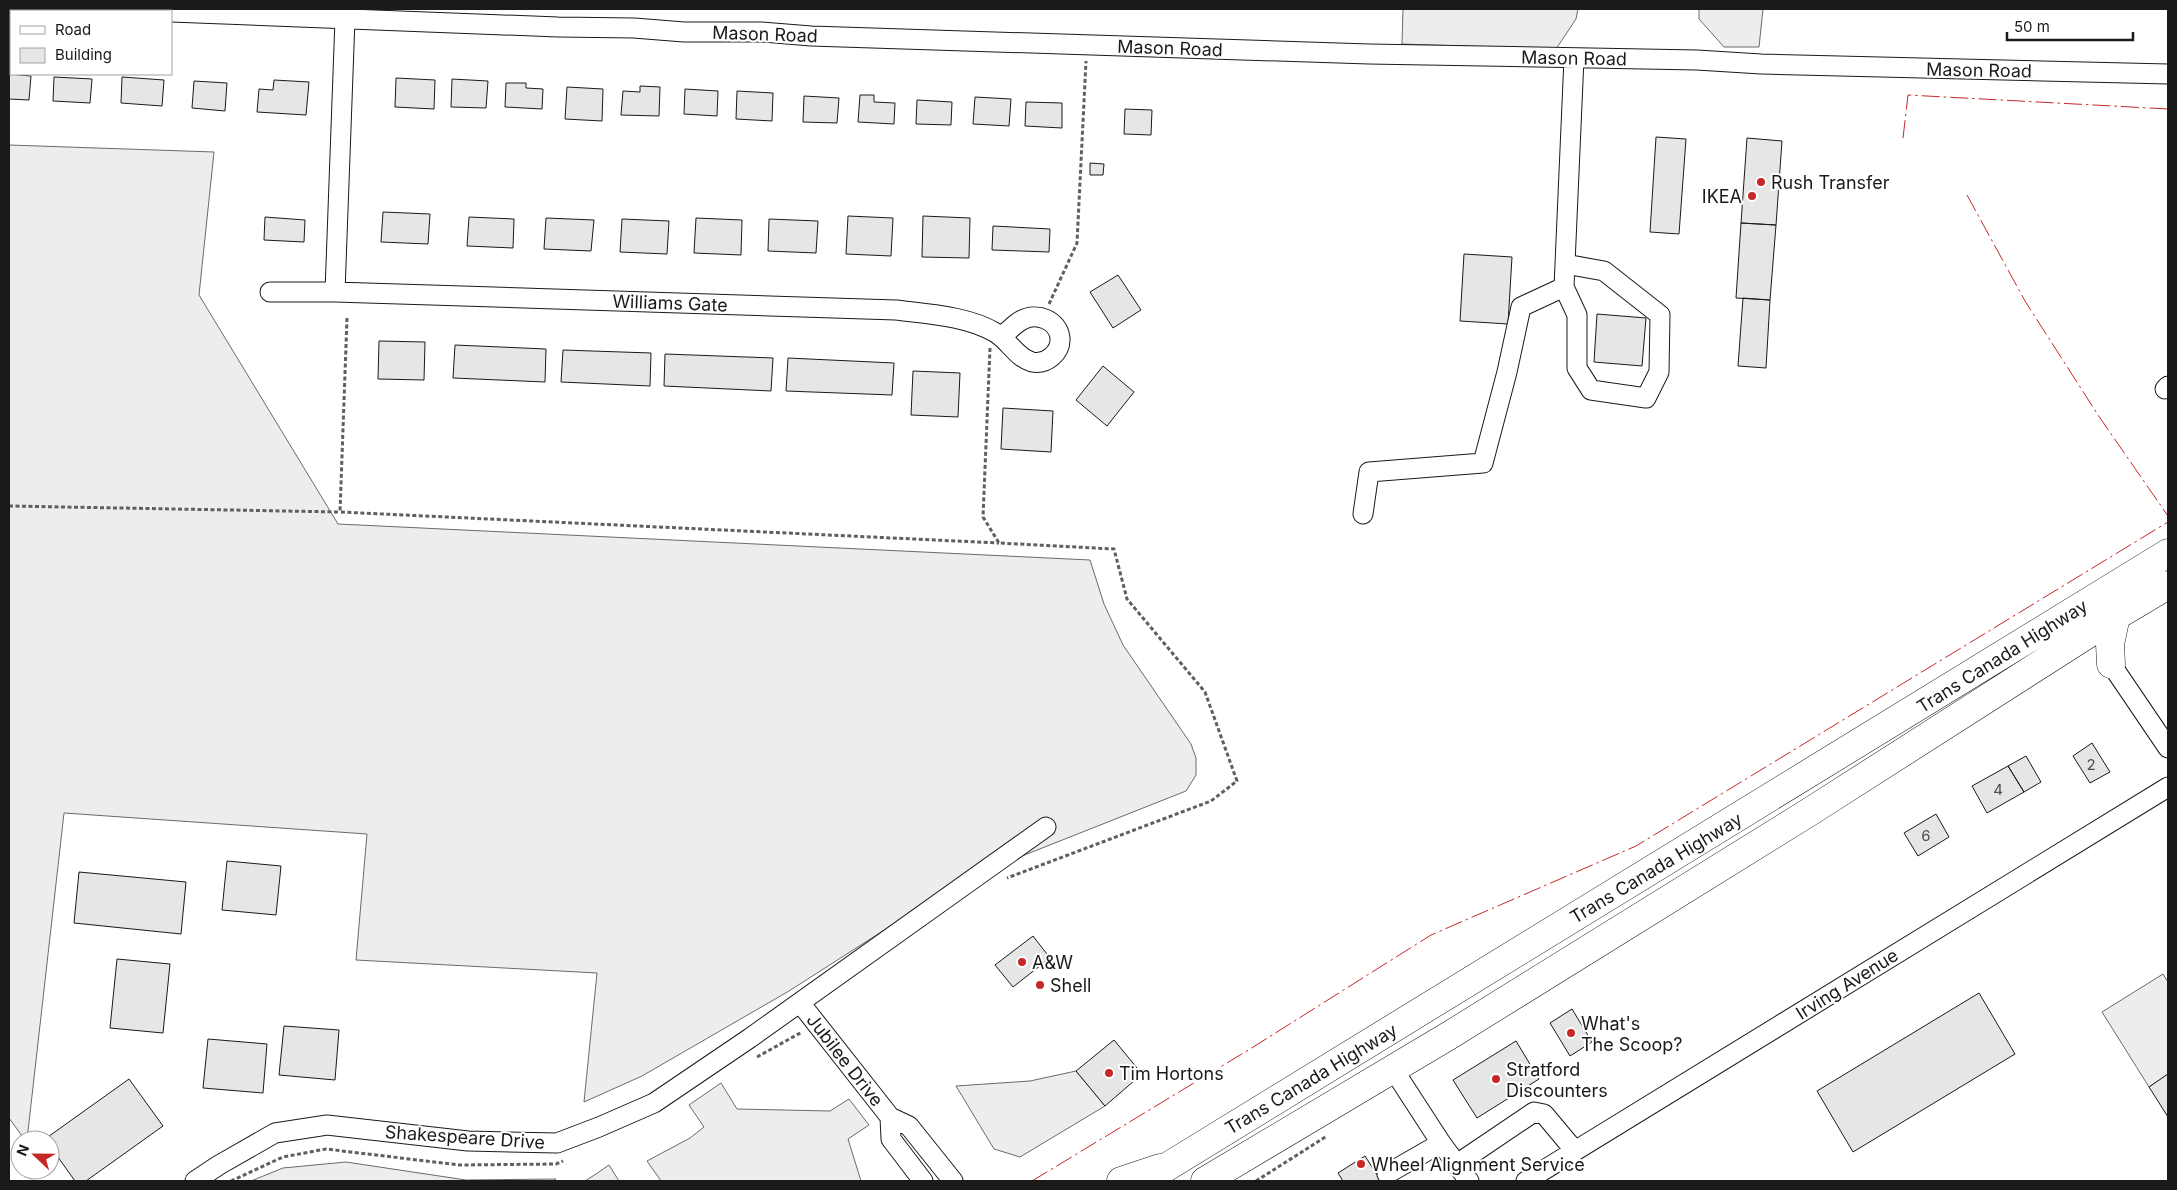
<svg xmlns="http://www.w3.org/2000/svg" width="2177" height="1190" font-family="Inter,sans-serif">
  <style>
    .built { fill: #ededed; stroke: #6a6a6a }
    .building { fill: #e6e6e6; stroke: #1a1a1a }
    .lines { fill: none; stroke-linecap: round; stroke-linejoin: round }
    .minor-casing { stroke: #1a1a1a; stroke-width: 21 }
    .highway-casing { stroke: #1a1a1a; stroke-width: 29 }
    .path { stroke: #5f5f5f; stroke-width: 3; stroke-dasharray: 4 2.5; stroke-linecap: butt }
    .minor { stroke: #fff; stroke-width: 19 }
    .highway { stroke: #fff; stroke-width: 28 }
    .power { stroke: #c62828; stroke-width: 1; stroke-dasharray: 18 4 2.5 4; stroke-linecap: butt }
    .poi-dot { fill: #c62828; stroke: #fff; stroke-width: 2 }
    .labels { text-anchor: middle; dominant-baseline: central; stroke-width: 4; stroke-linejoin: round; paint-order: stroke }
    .number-label { font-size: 15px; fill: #4d4d4d }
    .street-label { font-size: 18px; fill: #1a1a1a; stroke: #fff }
    .poi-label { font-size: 18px; fill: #1a1a1a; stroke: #fff; text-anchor: start }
  </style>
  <rect width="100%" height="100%" fill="#fff"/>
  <path class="built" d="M 1403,9 L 1578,9 L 1576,19 L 1556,49 L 1402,44 Z
    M 1699,9 L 1763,9 L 1759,47 L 1724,47 L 1699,19 Z
    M 9,145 L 214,152 L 199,295 L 338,524 L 1090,560 L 1104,604 L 1123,645 L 1191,744 L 1196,758 L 1196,775 L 1186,791 L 964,879 L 789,991 L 642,1076 L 584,1102 L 597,973 L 356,960 L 367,834 L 64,813 L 27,1140 L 25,1140 L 9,1118 Z
    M 2163,974 L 2168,982 L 2168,1074 L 2149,1087 L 2102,1012 Z
    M 1076,1071 L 1105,1106 L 1020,1157 L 994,1149 L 956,1086 L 1030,1081 Z
    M 721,1083 L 737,1109 L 830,1111 L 849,1099 L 869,1125 L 848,1139 L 861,1181 L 661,1181 L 647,1161 L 690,1138 L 704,1127 L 689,1105 Z
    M 346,1162 L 466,1180 L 556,1179 L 553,1181 L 251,1181 L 283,1168 Z
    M 609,1165 L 619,1181 L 585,1181 L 596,1174 Z"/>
  <path class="building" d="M 9,74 L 31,76 L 29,100 L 9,99 Z
    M 54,77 L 92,79 L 90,103 L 53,101 Z
    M 122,77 L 164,80 L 162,106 L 121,103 Z
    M 396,78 L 435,80 L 434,109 L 395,107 Z
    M 452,79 L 488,81 L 486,108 L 451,107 Z
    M 274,80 L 309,82 L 306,115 L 257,112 L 259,89 L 273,90 Z
    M 194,81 L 227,83 L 225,111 L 192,108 Z
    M 506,83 L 526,83 L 526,88 L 543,89 L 542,109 L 505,107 Z
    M 640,86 L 660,87 L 659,116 L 621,115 L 623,91 L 640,92 Z
    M 567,87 L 603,89 L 602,121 L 565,119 Z
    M 685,89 L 718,91 L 717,116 L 684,114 Z
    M 737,91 L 773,93 L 772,121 L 736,119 Z
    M 860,95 L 874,95 L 874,102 L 895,103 L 894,124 L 858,122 Z
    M 804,96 L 839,98 L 837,123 L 803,122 Z
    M 975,97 L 1011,99 L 1009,126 L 973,124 Z
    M 917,100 L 952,102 L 951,125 L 916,124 Z
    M 1026,102 L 1062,103 L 1062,128 L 1025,126 Z
    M 1125,109 L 1152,110 L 1151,135 L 1124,134 Z
    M 1656,137 L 1686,139 L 1679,234 L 1650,232 Z
    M 1747,138 L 1782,141 L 1776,225 L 1741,223 Z
    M 1090,163 L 1104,164 L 1103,175 L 1090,175 Z
    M 383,212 L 430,214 L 428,244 L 381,242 Z
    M 848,216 L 893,218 L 891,256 L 846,254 Z
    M 923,216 L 970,218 L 969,258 L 922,257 Z
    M 265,217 L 305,220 L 304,242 L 264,240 Z
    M 469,217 L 514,219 L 513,248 L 467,246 Z
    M 546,218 L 594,220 L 591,251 L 544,249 Z
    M 696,218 L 742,220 L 741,255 L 694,253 Z
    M 622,219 L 669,221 L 667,254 L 620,252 Z
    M 769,219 L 818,221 L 816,253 L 768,251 Z
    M 1741,223 L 1776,225 L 1770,300 L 1736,298 Z
    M 993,226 L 1050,229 L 1049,252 L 992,250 Z
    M 1464,254 L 1512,257 L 1508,324 L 1460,321 Z
    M 1118,275 L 1141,310 L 1113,328 L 1090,292 Z
    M 1743,298 L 1770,300 L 1766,368 L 1738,366 Z
    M 1597,314 L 1646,318 L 1642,366 L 1594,362 Z
    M 379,341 L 425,342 L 424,380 L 378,379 Z
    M 455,345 L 546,349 L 545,382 L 453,378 Z
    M 563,350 L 651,353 L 650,386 L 561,382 Z
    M 665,354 L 773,358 L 771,391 L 664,386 Z
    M 788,358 L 894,363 L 892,395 L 786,391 Z
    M 1103,366 L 1134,392 L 1107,426 L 1076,400 Z
    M 913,371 L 960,373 L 958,417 L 911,415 Z
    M 1003,408 L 1053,411 L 1051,452 L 1001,449 Z
    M 2092,743 L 2110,772 L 2090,783 L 2073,756 Z
    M 2026,756 L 2041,782 L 2024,792 L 2008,766 Z
    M 2008,766 L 2024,792 L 1987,813 L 1972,786 Z
    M 1936,814 L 1949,837 L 1918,856 L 1904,833 Z
    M 227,861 L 281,866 L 276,915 L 222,910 Z
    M 79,872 L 186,882 L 181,934 L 74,923 Z
    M 1033,936 L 1050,958 L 1013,987 L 995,965 Z
    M 117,959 L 170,964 L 163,1033 L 110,1028 Z
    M 1979,993 L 2015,1054 L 1853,1152 L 1817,1091 Z
    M 1572,1009 L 1592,1042 L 1570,1056 L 1550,1023 Z
    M 284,1026 L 339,1030 L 335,1080 L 279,1075 Z
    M 208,1039 L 267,1044 L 263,1093 L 203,1088 Z
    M 1114,1040 L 1142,1074 L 1105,1106 L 1076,1071 Z
    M 1516,1041 L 1539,1079 L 1477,1118 L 1453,1080 Z
    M 2168,1074 L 2168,1117 L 2149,1087 Z
    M 129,1079 L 163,1126 L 86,1181 L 75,1181 L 50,1146 L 50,1140 L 45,1139 Z
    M 1365,1156 L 1381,1181 L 1343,1181 L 1338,1173 Z"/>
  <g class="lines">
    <defs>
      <path id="minor" d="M 90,9 L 153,11
        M 171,12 L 558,27 L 634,28 L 684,32 L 761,32 L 811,36 L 1369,54 L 1697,60 L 1761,64 L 2168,74
        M 1564,287 L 1577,315 L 1577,368 L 1591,390 L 1646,398 L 1659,372 L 1660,315 L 1604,271 L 1565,264
        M 270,292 L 335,292 L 896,310 C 928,314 968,316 996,333 C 1009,341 1017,358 1032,362 C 1046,365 1061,353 1060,338 C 1058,320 1037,312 1022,320 C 1014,324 1008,332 1001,337
        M 335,292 L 345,19
        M 2165,389 L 2168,386
        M 1363,514 L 1369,472 L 1483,463 L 1507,372 L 1521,307 L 1564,287 L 1574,58
        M 2111,664 L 2168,748
        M 801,1004 L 890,1117 L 909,1126 L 953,1181
        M 1393,1069 L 1441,1143 L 1469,1181
        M 890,1117 L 891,1139 L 923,1181
        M 1457,1164 L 1534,1112 L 1544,1114 L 1575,1151
        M 1387,1174 L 1441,1143
        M 195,1181 L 219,1165 L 275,1133 L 327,1125 L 468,1141 L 557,1143 L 599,1127 L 654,1103 L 750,1038 L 1046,827
        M 1526,1181 L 2168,787"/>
      <path id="highway" d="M 2111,664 L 2110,644 L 2116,616
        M 1121,1181 L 1160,1168
        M 1144,1181 L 2168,553
        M 1205,1181 L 1450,1035 L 1811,811 L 2116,616 L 2168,585"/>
    </defs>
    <use href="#minor" class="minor-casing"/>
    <use href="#highway" class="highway-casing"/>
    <path class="path" d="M 1049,304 L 1077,243 L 1086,61
      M 347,318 L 340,512 L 999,543
      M 990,348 L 983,517 L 999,543 L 1114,549 L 1127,599 L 1205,692 L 1237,781 L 1211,801 L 1007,878
      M 9,506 L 340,512
      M 757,1057 L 802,1032
      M 231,1181 L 283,1157 L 326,1149 L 459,1165 L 556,1164 L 563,1161
      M 1256,1181 L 1327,1136"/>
    <use href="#minor" class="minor"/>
    <use href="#highway" class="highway"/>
    <path class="power" d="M 1903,138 L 1908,95 L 2168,109
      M 1967,195 L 2025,301 L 2098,415 L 2168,516
      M 1032,1181 L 1250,1049 L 1431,935 L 1636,846 L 2168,522"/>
  </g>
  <g class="poi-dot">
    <circle cx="1761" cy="182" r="5"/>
    <circle cx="1752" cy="196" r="5"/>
    <circle cx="1022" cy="962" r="5"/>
    <circle cx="1040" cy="985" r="5"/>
    <circle cx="1571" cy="1033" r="5"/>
    <circle cx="1109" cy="1073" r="5"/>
    <circle cx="1496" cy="1079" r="5"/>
    <circle cx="1361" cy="1164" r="5"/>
  </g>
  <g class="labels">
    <g class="number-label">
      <text x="2091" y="764">2</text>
      <text x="1998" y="789">4</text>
      <text x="1926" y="835">6</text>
    </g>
    <g class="street-label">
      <text transform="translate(765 34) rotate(2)">Mason Road</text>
      <text transform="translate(1170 48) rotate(2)">Mason Road</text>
      <text transform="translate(1574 58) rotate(1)">Mason Road</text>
      <text transform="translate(1979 70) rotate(1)">Mason Road</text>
      <text transform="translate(670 303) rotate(2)">Williams Gate</text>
      <text transform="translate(2002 656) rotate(-32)">Trans Canada Highway</text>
      <text transform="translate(1656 868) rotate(-31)">Trans Canada Highway</text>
      <text transform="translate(1847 984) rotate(-32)">Irving Avenue</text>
      <text transform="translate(845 1060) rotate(52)">Jubilee Drive</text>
      <text transform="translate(1311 1079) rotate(-31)">Trans Canada Highway</text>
      <text transform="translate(465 1137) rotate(4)">Shakespeare Drive</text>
    </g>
    <g class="poi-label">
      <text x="1771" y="182">Rush Transfer</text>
      <text x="1742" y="196" text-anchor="end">IKEA</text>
      <text x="1032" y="962">A&amp;W</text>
      <text x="1050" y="985">Shell</text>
      <text x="1581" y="1023">What's<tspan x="1581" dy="21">The Scoop?</tspan></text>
      <text x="1506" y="1069">Stratford<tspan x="1506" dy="21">Discounters</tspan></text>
      <text x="1119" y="1073">Tim Hortons</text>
      <text x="1371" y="1164">Wheel Alignment Service</text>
    </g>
  </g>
  <rect width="2177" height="1190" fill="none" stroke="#1a1a1a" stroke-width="20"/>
  <rect x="10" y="10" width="162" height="65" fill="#ffffff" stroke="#a3a3a3"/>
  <rect x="20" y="26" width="25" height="8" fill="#ffffff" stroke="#a3a3a3"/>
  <text x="55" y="35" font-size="15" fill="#1a1a1a">Road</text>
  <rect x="20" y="48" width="25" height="15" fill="#e6e6e6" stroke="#a3a3a3"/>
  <text x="55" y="60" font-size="15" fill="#1a1a1a">Building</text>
  <g transform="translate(35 1155) rotate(292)"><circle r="24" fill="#ffffff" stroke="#a3a3a3"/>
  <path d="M0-4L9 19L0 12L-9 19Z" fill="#c62828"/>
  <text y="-8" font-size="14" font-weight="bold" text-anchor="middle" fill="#1a1a1a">N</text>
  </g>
  <path d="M2007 32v8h126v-8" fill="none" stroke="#1a1a1a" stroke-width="2.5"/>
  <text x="2014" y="32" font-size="15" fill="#1a1a1a" stroke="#ffffff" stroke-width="4" paint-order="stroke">50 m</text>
</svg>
